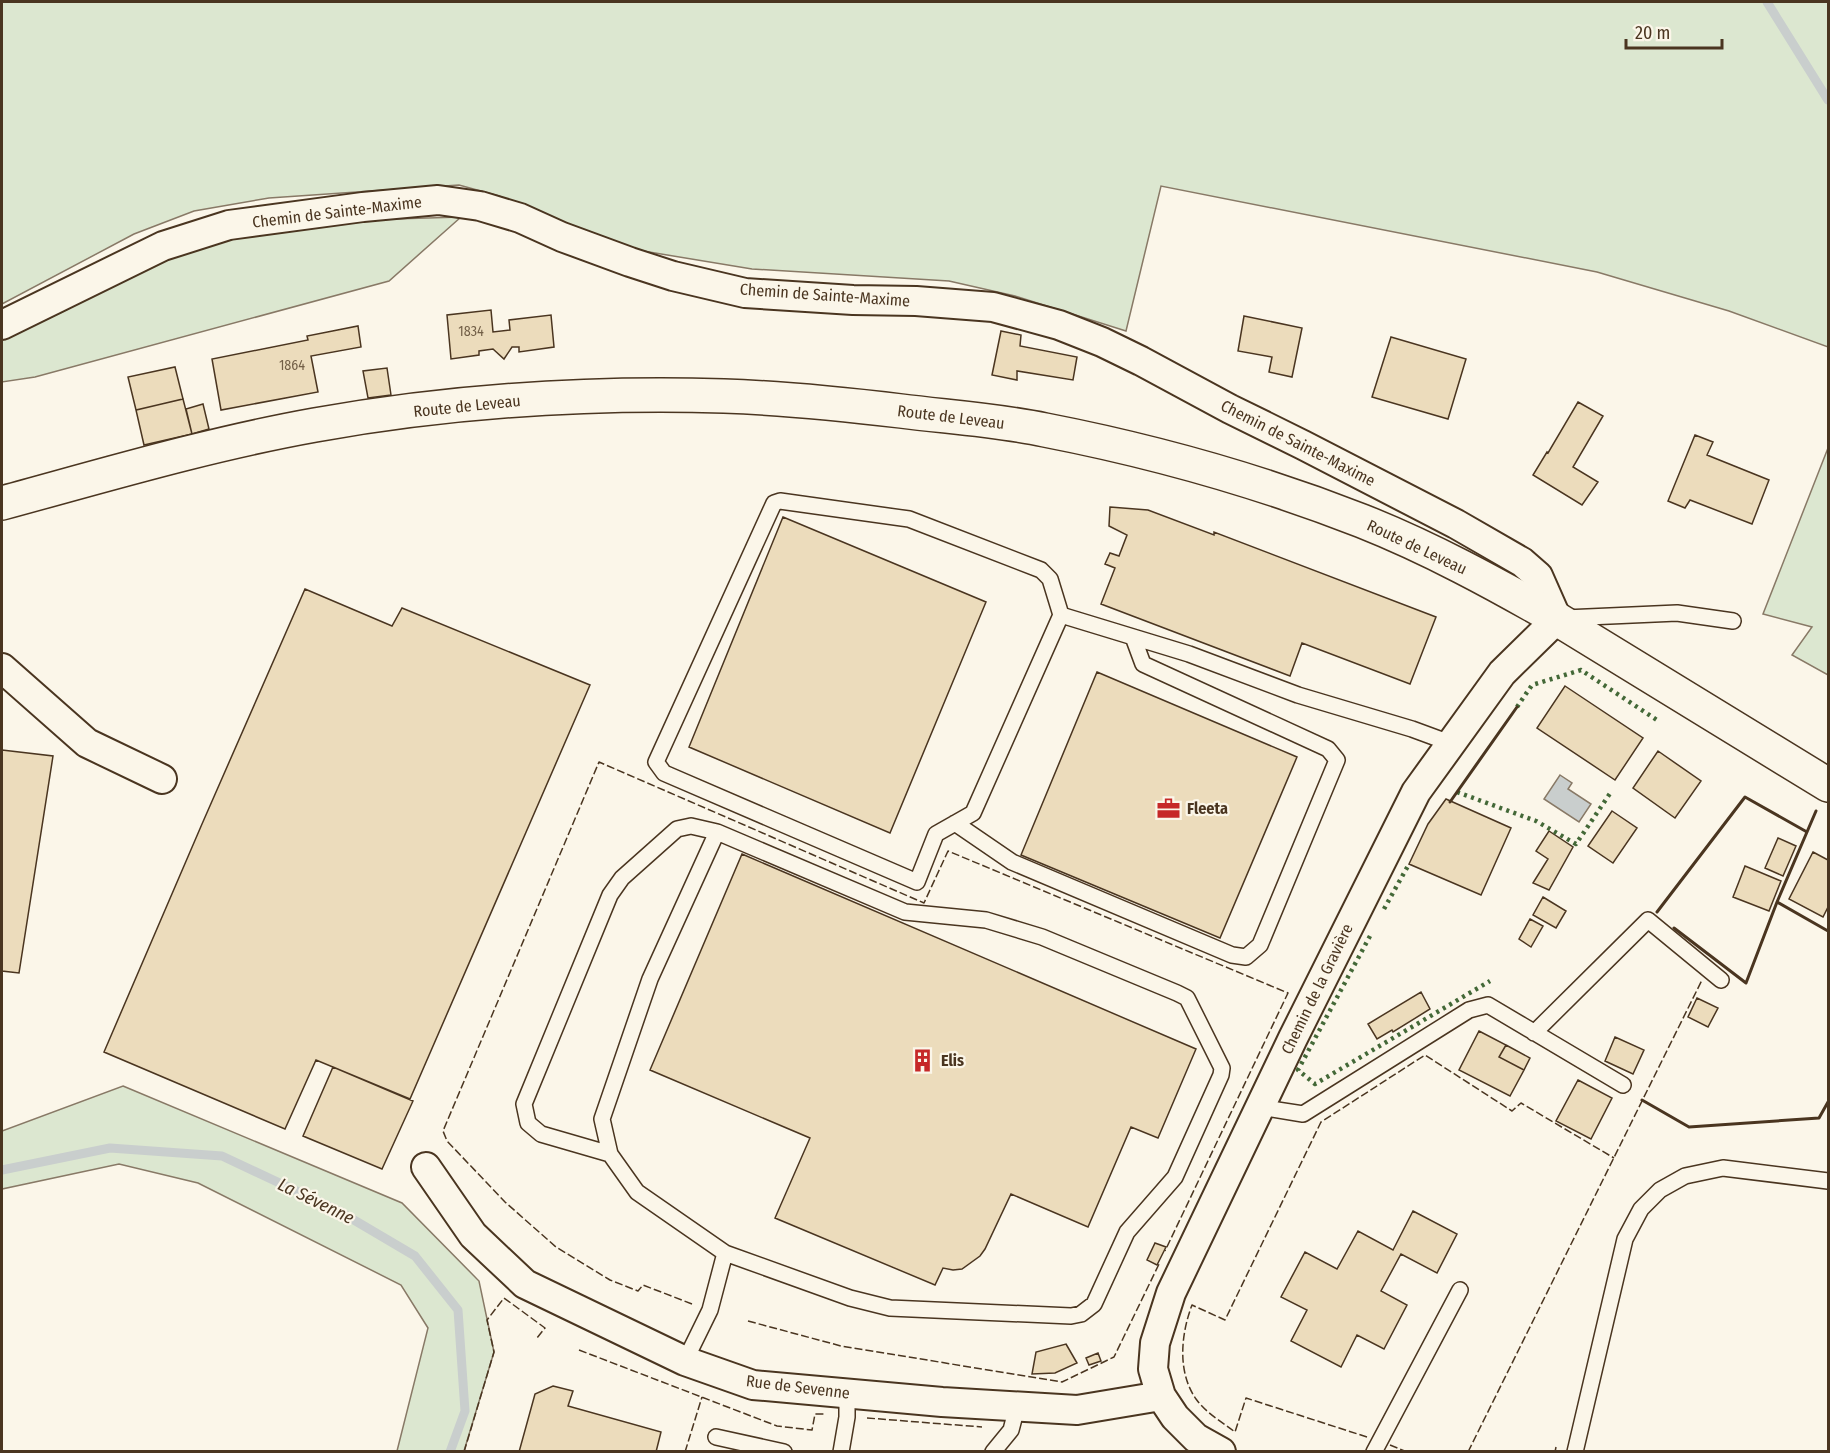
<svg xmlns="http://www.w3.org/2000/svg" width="1830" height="1453" font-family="'Fira Sans Condensed',sans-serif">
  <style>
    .green { fill: #dce7d0; stroke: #887966; stroke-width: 1.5 }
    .water { fill: #c9cecd; stroke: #887966; stroke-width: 1.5 }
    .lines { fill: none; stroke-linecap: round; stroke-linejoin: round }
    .stream { stroke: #c9cecd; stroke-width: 9 }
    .building { fill: #ecdcbc; stroke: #4a3520; stroke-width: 1.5 }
    .service-casing { stroke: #4a3520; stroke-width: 18 }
    .minor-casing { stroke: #4a3520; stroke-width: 32 }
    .tertiary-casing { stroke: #4a3520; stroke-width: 36 }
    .service { stroke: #fbf6e9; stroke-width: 15 }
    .minor { stroke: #fbf6e9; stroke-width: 28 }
    .tertiary { stroke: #fbf6e9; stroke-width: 33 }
    .hedge { stroke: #436837; stroke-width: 4.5; stroke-dasharray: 3 4.5; stroke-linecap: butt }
    .fence { stroke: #4a3520; stroke-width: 1.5; stroke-dasharray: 8 3; stroke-linecap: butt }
    .wall { stroke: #4a3520; stroke-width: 3 }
    .labels { text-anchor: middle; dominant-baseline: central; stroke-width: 4.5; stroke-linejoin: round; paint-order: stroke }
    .number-label { font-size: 14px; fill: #725f47 }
    .street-label { font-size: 16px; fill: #4a3520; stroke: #fbf6e9 }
    .poi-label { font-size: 16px; font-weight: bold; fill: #4a3520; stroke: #fbf6e9; text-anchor: start }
    .water-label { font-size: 18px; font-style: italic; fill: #4a3520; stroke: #fbf6e9 }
  </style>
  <rect width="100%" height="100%" fill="#fbf6e9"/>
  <path class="green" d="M 2,2 L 1828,2 L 1828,347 L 1729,311 L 1597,272 L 1161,186 L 1126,331 L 1015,296 L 949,281 L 752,269 L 643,251 L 580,230 L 499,196 L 459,185 L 269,198 L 194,211 L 134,234 L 2,304 Z
    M 461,217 L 389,281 L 35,377 L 2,382 L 2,340 L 62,312 L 171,252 L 262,226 L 359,220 Z
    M 1828,448 L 1828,675 L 1792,655 L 1812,627 L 1763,614 Z
    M 123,1086 L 402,1203 L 479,1281 L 494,1352 L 464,1451 L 397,1451 L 428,1328 L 401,1285 L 198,1183 L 119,1164 L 2,1189 L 2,1131 Z"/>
  <path class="water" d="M 1560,775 L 1572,783 L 1568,789 L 1591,804 L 1579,822 L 1544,799 Z"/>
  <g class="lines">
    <path class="stream" d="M 1767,2 L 1828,100
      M 2,1170 L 110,1148 L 222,1156 L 337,1210 L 415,1256 L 458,1310 L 465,1411 L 450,1452"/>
  </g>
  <path class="building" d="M 491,310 L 493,332 L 510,330 L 509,320 L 551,315 L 554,347 L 519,352 L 519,347 L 512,347 L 504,359 L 493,349 L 479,351 L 479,355 L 451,359 L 447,315 Z
    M 1244,316 L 1302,328 L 1292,377 L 1269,372 L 1272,357 L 1238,351 Z
    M 358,326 L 361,347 L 311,356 L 318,392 L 221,410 L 212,359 L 308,340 L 307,336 Z
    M 1001,331 L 1021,335 L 1020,346 L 1077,357 L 1073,380 L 1017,371 L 1017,380 L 992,375 Z
    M 1391,337 L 1466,359 L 1448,419 L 1372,397 Z
    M 175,367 L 183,399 L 136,410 L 128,377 Z
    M 387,368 L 391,395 L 368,398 L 363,371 Z
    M 183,399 L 192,434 L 144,445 L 136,410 Z
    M 1578,402 L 1603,416 L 1573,467 L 1598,482 L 1582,505 L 1533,475 L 1547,452 L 1548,453 Z
    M 203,404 L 209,429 L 192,434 L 186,409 Z
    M 1695,435 L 1713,442 L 1707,455 L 1769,480 L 1752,524 L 1690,500 L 1685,508 L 1668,501 Z
    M 1110,507 L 1148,510 L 1214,535 L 1214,532 L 1436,617 L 1410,684 L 1302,643 L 1290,676 L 1101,604 L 1115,568 L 1105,564 L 1110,553 L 1119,556 L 1127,535 L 1109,526 Z
    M 783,517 L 986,602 L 890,833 L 689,747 Z
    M 305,589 L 392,626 L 402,608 L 590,685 L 410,1099 L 316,1060 L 285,1129 L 104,1052 L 202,824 Z
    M 1097,672 L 1297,757 L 1220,938 L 1021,855 Z
    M 1565,686 L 1643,738 L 1615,780 L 1537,728 Z
    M 2,750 L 53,756 L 19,973 L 2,971 Z
    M 1658,751 L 1701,781 L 1675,818 L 1633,788 Z
    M 1446,799 L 1511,828 L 1481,895 L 1409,864 L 1428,824 Z
    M 1612,811 L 1637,828 L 1613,863 L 1588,846 Z
    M 1549,831 L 1573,847 L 1549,890 L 1533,883 L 1548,859 L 1536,851 Z
    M 1778,838 L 1796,846 L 1783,876 L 1765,868 Z
    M 1813,852 L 1828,860 L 1828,907 L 1823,917 L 1789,899 Z
    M 742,854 L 1196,1049 L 1158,1138 L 1131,1127 L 1088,1227 L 1011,1194 L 985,1249 L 980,1256 L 962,1269 L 953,1270 L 943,1268 L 935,1285 L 775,1218 L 810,1138 L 650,1070 Z
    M 1745,866 L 1781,881 L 1769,911 L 1733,897 Z
    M 1543,897 L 1566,911 L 1556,928 L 1533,915 Z
    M 1530,919 L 1543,926 L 1531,947 L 1519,939 Z
    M 1421,992 L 1430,1009 L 1393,1032 L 1392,1030 L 1377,1039 L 1368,1024 Z
    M 1697,998 L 1718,1008 L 1708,1027 L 1688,1017 Z
    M 1479,1031 L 1506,1045 L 1499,1057 L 1524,1070 L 1510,1096 L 1459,1070 Z
    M 1615,1037 L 1644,1050 L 1633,1074 L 1605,1061 Z
    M 1506,1045 L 1530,1058 L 1524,1070 L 1499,1057 Z
    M 333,1067 L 413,1101 L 382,1169 L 303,1136 Z
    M 1578,1080 L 1612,1098 L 1591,1139 L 1556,1121 Z
    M 1413,1211 L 1457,1234 L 1437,1273 L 1401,1254 L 1381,1291 L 1407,1305 L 1384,1349 L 1357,1335 L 1341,1367 L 1291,1341 L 1307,1310 L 1281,1297 L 1305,1252 L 1337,1269 L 1358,1231 L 1393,1250 Z
    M 1155,1243 L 1166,1247 L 1157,1265 L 1147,1260 Z
    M 1066,1344 L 1077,1363 L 1055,1373 L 1032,1374 L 1036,1352 Z
    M 1098,1353 L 1101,1361 L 1089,1365 L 1086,1358 Z
    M 553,1386 L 573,1391 L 568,1406 L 661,1432 L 656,1452 L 519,1452 L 535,1394 Z"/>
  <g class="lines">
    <defs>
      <path id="service" d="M 1061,615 L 1050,579 L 1041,570 L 909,519 L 780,501 L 774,503 L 656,762 L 664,773 L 917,882 L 936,834 L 973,813 L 1061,615 L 1189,654 L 1298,695 L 1412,729 L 1450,743
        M 1565,618 L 1677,613 L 1733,621
        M 955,823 L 1012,862 L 1232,955 L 1246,957 L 1260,945 L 1337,760 L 1328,749 L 1143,664 L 1133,637
        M 1534,1033 L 1648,920 L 1721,980
        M 1259,1107 L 1303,1114 L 1469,1010 L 1488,1005 L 1623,1085
        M 610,1154 L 541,1134 L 528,1123 L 524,1104 L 610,895 L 622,878 L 677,829 L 691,826 L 717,832
        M 685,1361 L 710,1310 L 725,1253 L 850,1298 L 890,1308 L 1071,1316 L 1081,1314 L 1094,1304 L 1127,1232 L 1175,1177 L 1221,1075 L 1222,1068 L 1187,998 L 1177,993 L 1042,937 L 986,920 L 905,912 L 717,832 L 650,979 L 602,1119 L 610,1154 L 637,1192 L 725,1253
        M 716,1437 L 784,1452
        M 841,1452 L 847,1417 L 847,1394
        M 993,1452 L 1011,1430 L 1017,1407
        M 1374,1452 L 1460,1290
        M 1575,1452 L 1625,1239 L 1641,1209 L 1660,1190 L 1685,1176 L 1723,1168 L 1828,1181"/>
      <path id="minor" d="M 2,325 L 163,246 L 229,225 L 363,207 L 438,200 L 480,206 L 520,218 L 562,237 L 630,262 L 673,276 L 745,293 L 853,300 L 916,301 L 993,307 L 1059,325 L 1102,342 L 1141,361 L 1230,409 L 1303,445 L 1456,524 L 1522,562 L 1538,576 L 1557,619 L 1502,673 L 1416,792 L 1293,1038 L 1171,1293 L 1155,1343 L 1153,1369 L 1161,1396 L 1175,1417 L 1196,1438 L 1221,1452
        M 2,668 L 87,743 L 162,779
        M 426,1167 L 473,1235 L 525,1284 L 685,1361 L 753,1385 L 942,1402 L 1077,1410 L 1161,1396"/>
      <path id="tertiary" d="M 2,503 C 105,475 209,444 315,425 C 449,401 587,392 724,396 C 783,398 842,404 901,411 C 949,417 998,420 1045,430 C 1153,451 1260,481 1362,521 C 1430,548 1494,583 1557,619 L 1828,785"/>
    </defs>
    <use href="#service" class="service-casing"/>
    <use href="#minor" class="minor-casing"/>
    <use href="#tertiary" class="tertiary-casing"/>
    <use href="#service" class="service"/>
    <use href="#minor" class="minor"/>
    <use href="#tertiary" class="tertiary"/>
    <path class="hedge" d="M 1517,707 L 1532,685 L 1581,670 L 1660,722
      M 1457,792 L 1536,821 L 1576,844 L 1611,792
      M 1384,909 L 1409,864
      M 1370,936 L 1298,1070 L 1315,1084 L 1490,981"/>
    <path class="fence" d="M 692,1304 L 643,1285 L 638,1291 L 610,1280 L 556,1247 L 505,1202 L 447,1141 L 443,1131 L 599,762 L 924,903 L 948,851 L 1288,993 L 1165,1251
      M 748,1321 L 841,1346 L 1062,1382 L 1114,1357 L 1160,1262
      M 579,1350 L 777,1426 L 812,1430 L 815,1414 L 824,1414
      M 867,1418 L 982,1427
      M 1367,1437 L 1246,1398 L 1235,1432 C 1222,1422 1206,1413 1196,1399 C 1177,1372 1181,1334 1192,1305 L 1225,1320 L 1321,1122 L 1425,1055 L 1512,1111 L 1521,1103 L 1614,1158
      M 1390,1445 L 1407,1452
      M 464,1452 L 494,1352 L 487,1320 L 504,1298 L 545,1328 L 537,1338
      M 685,1452 L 702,1397
      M 1468,1452 L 1702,980
      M 1555,1452 L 1556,1447"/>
    <path class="wall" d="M 1450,802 L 1517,707
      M 1777,902 L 1828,931
      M 1657,912 L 1745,797 L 1807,832
      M 1674,928 L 1746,983 L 1777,902 L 1816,811
      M 1642,1100 L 1689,1127 L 1819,1118 L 1828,1102"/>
  </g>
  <defs>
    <symbol id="office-bare" viewBox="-9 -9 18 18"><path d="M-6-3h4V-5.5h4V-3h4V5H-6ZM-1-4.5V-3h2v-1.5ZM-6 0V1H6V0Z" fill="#c62828" stroke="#fbf6e9" stroke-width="2.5" paint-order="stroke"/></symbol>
    <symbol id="building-bare" viewBox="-9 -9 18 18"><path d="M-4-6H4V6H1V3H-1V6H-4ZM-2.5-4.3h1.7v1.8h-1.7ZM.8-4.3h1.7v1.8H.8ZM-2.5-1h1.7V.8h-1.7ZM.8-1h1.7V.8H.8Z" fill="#c62828" stroke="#fbf6e9" stroke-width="2.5" paint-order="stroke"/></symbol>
  </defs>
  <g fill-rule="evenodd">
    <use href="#office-bare" x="1152" y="792" width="33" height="33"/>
    <use href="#building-bare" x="906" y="1044" width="33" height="33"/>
  </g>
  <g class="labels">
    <g class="number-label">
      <text x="471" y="331">1834</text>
      <text x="292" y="365">1864</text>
    </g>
    <g class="street-label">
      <text transform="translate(337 212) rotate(-7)">Chemin de Sainte-Maxime</text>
      <text transform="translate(825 295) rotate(4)">Chemin de Sainte-Maxime</text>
      <text transform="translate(467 406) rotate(-6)">Route de Leveau</text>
      <text transform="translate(951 417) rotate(7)">Route de Leveau</text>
      <text transform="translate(1298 443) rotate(27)">Chemin de Sainte-Maxime</text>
      <text transform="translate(1417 547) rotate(25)">Route de Leveau</text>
      <text transform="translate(1317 989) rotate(-64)">Chemin de la Gravière</text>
      <text transform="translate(798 1387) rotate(7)">Rue de Sevenne</text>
    </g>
    <g class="poi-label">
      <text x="1187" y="808">Fleeta</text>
      <text x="941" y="1060">Elis</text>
    </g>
    <g class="water-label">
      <text transform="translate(316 1201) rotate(26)">La Sévenne</text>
    </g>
  </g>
  <rect width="1830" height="1453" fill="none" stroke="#4a3520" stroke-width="6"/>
  <path d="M1626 39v9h96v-9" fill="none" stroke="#4a3520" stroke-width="3"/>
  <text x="1635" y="39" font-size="18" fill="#4a3520" stroke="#fbf6e9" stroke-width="4.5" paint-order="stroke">20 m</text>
</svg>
